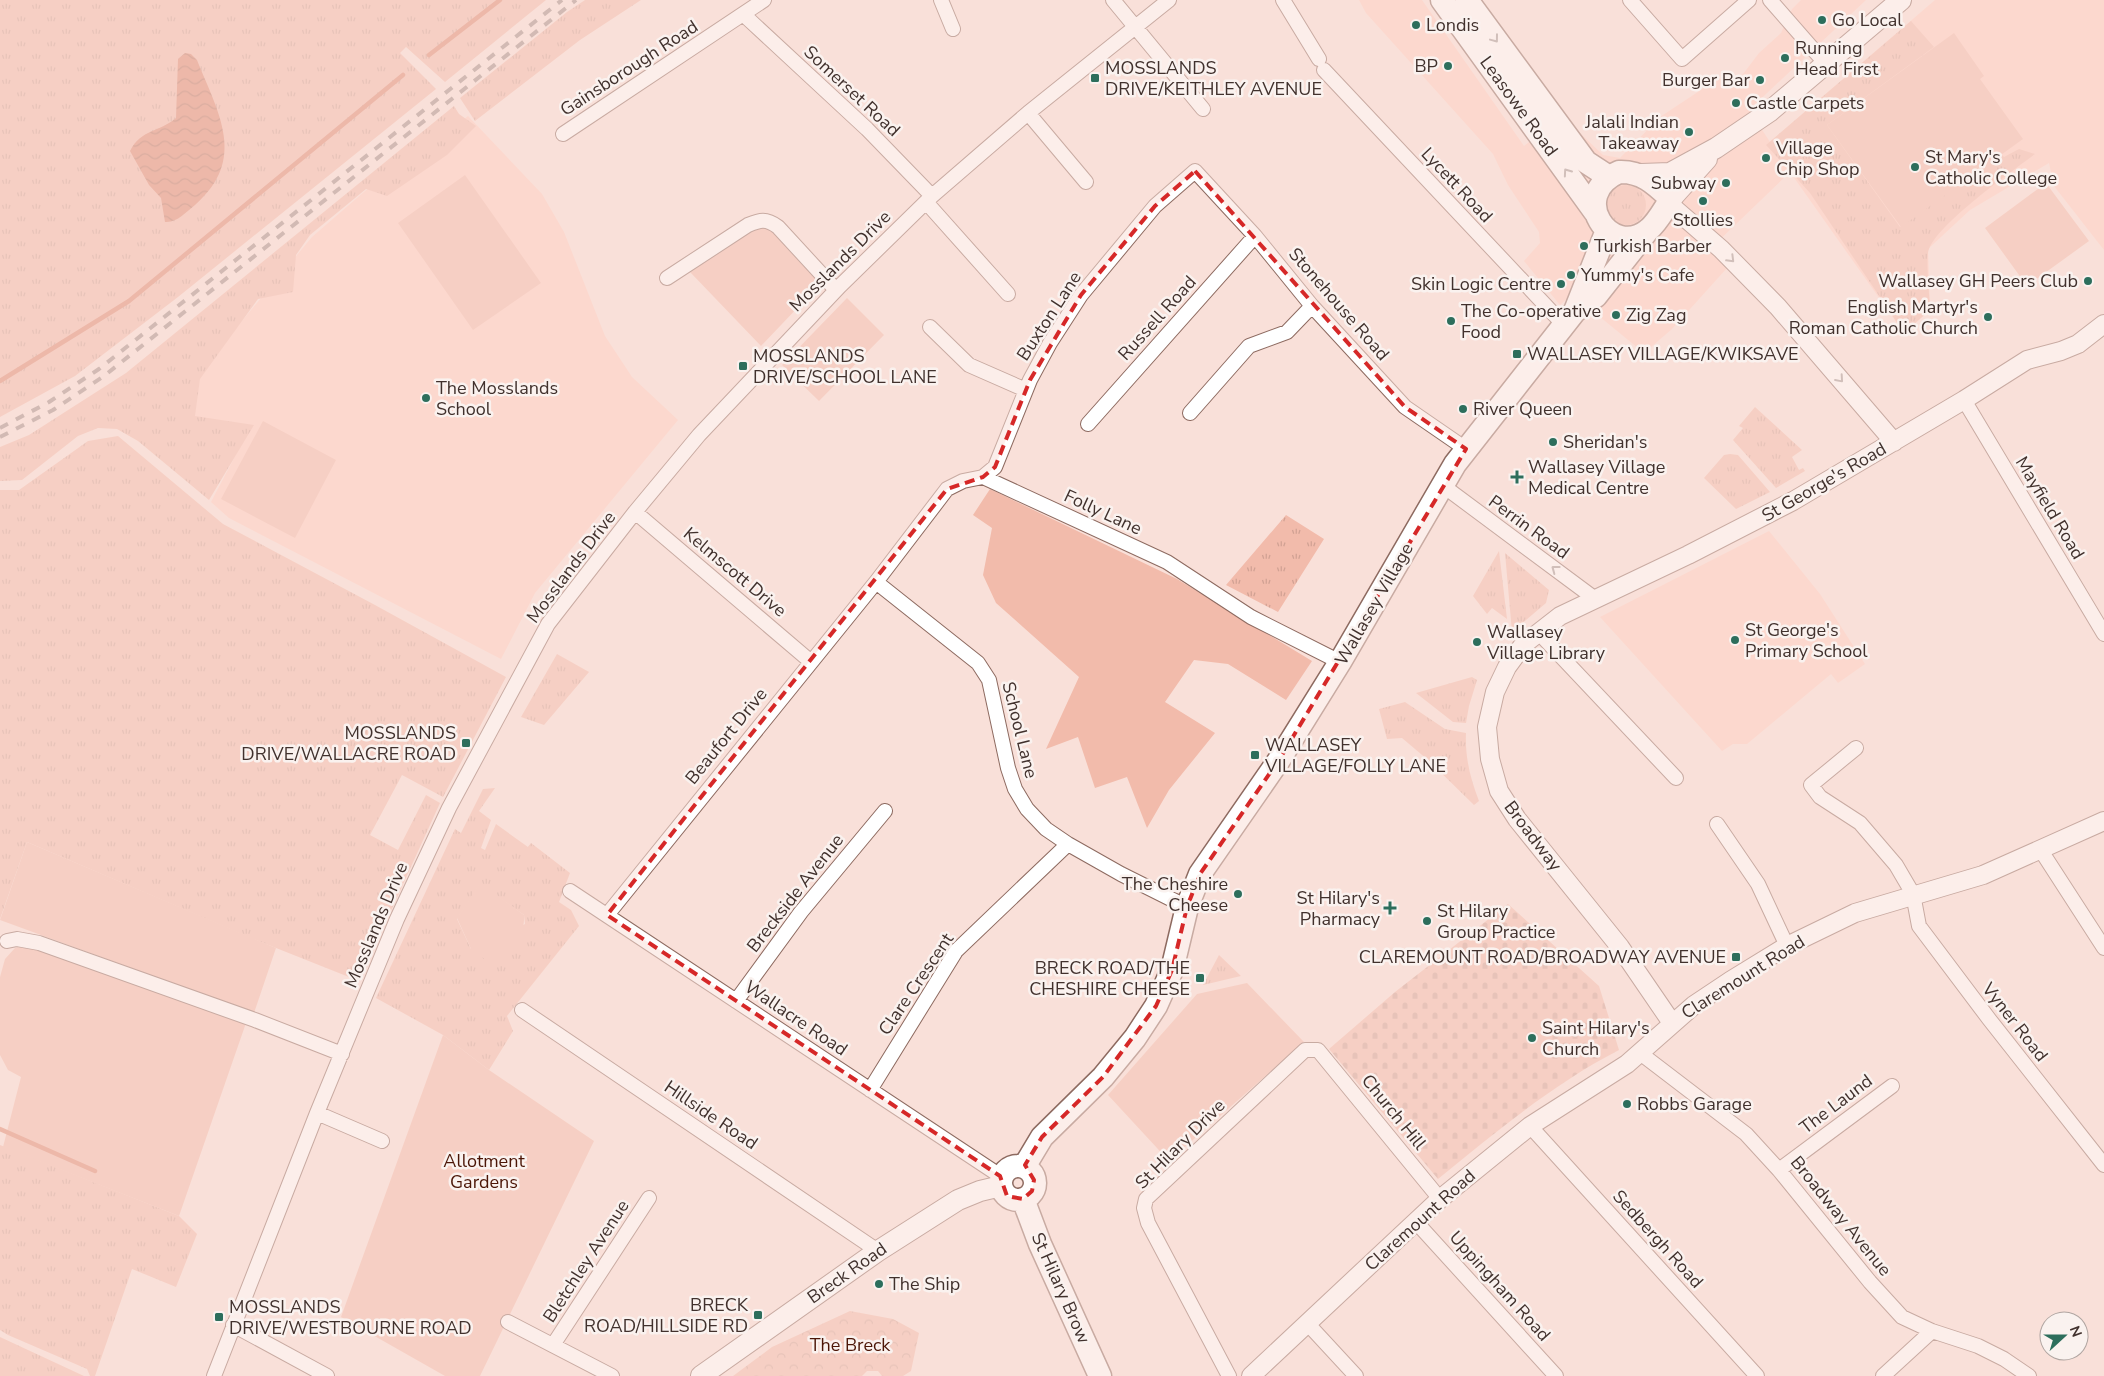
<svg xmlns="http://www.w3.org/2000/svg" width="2104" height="1376" font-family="'Nunito Sans',sans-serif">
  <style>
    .built { fill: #ffcec1 }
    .grass { fill: url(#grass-tufts); fill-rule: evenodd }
    .forest { fill: url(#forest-crowns) }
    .cemetery { fill: url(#cemetery-stones) }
    .green { fill: #f2bbab }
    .water { fill: url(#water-waves) }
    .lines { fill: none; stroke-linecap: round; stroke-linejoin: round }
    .stream { stroke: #dd8870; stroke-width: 4.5 }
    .minor-casing { stroke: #8d6a60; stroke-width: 16 }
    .tertiary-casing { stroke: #8d6a60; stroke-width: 20 }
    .secondary-casing { stroke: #8d6a60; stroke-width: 22 }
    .primary-casing { stroke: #8d6a60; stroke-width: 25 }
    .minor { stroke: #fff; stroke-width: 14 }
    .tertiary { stroke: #fff; stroke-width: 18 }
    .secondary { stroke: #fff; stroke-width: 20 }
    .primary { stroke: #fff; stroke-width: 22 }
    .rail { stroke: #a28d87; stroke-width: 4; stroke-dasharray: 9 9; stroke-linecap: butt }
    .oneway { stroke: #a09896 }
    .marked { fill: none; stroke: #d62828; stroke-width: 4; stroke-dasharray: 10 6; stroke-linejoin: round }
    .poi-dot { fill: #2d6e5c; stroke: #faf2ef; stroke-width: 2 }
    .labels { text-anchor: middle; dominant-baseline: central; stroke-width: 5; stroke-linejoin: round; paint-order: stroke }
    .poi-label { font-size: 18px; fill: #41312d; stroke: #faf2ef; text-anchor: start }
    .street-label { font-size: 18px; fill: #41312d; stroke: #faf2ef }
    .park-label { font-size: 18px; fill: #4c1607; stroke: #faf2ef }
  </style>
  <defs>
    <pattern id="grass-tufts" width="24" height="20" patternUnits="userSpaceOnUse" patternTransform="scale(1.25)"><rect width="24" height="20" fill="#f2bbab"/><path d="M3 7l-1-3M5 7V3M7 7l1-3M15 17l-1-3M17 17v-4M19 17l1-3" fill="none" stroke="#d1a193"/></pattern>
    <pattern id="forest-crowns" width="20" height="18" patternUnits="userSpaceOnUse" patternTransform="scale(1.25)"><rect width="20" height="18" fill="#f2bbab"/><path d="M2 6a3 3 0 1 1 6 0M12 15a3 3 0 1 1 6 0" fill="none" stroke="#d1a193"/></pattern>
    <pattern id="cemetery-stones" width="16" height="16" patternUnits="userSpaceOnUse" patternTransform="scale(1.25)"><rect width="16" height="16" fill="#f2bbab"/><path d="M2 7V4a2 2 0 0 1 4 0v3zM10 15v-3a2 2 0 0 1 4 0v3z" fill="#d1a193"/></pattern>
    <pattern id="water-waves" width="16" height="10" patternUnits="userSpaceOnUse" patternTransform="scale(1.25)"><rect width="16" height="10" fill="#dd8870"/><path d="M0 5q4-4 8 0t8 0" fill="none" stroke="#b5705c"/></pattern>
  </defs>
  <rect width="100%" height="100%" fill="#f9e0d9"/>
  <path class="built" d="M 1359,0 L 1422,0 L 1524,146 L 1562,116 L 1603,155 L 1620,158 L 1660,117 L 1719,78 L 1734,86 L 1759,53 L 1781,33 L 1792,9 L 1801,0 L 1866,0 L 1749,110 L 1770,142 L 1935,0 L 2104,0 L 2104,250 L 2054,186 L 2049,163 L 1970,210 L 1928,249 L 1930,310 L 1904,333 L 1790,172 L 1709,250 L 1727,268 L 1672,329 L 1644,353 L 1572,294 L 1560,305 L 1524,261 L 1540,243 L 1539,232 L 1508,185 L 1493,154 L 1366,13 Z
    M 468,116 L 542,194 L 564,232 L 605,336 L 632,377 L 678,420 L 535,593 L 501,659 L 229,518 L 211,502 L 251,426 L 194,418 L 201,370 L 312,237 L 372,185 L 378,189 Z
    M 1769,531 L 1820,594 L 1865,664 L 1838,683 L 1831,674 L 1747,744 L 1733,744 L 1722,751 L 1600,617 Z"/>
  <path class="grass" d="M 0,0 L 546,0 L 445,82 L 406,47 L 400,53 L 436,89 L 178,297 L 75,376 L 0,417 Z
    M 585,0 L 641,0 L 580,40 L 475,121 L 460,98 L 567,12 Z
    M 1911,21 L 1934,47 L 1827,125 L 1900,227 L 2001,154 L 2004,157 L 2019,149 L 2035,154 C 2010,173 1940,222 1929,249 C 1925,257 1930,298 1930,310 L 1904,333 L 1810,193 L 1766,145 Z
    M 454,106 L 459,114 L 476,126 L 447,155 L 387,196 L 366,189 L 310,235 L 296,255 L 293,292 L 258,299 L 200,379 L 195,416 L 254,425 L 209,500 L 138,441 L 117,429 L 98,428 L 78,436 L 22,480 L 0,481 L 0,447 L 29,435 L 126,373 Z
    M1606 205a20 20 0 1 1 40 0a20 20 0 1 1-40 0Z
    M 1755,407 L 1802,450 L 1792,457 L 1799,470 L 1803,468 L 1805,471 L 1776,488 L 1733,440 L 1743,428 L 1739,426 Z
    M 118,436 L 223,524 L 375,605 L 506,677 L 443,797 L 402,775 L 370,835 L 398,850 L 426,795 L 440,803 L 359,981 L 251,938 L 27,842 L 0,919 L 0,490 L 19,490 L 88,441 Z
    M 1730,454 L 1738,455 L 1770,492 L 1736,509 L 1704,478 L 1724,455 Z
    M 1286,515 L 1324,539 L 1278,612 L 1226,585 Z
    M 1499,551 L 1507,619 L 1492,608 L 1487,614 L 1473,596 Z
    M 1505,553 L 1549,590 L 1546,603 L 1512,632 Z
    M 557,654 L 589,672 L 544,725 L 521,717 Z
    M 1472,677 L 1477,680 L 1469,706 L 1466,723 L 1453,722 L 1416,693 Z
    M 1405,702 L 1445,729 L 1466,733 C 1465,757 1470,778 1479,801 L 1474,805 L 1428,760 L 1402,738 L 1387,739 L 1379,709 Z
    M 495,788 L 479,811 L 491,820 L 481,848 L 485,850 L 496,824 L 528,847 L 531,843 L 570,873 L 559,902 L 571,910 L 579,926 L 507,1016 L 513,1031 L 489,1070 L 443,1035 L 376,998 L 455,829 L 461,833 L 483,789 ZM 480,884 L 524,915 L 525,924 L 471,949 L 457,919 Z
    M 1219,955 L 1241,976 L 1203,985 Z
    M 0,1145 L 179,1216 L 197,1234 L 176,1287 L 132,1269 L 95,1376 L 90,1376 L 87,1369 L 8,1335 L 0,1330 Z
    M 0,1337 L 84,1376 L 0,1376 Z"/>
  <path class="forest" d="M 850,1311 L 893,1319 L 919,1333 L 911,1371 L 903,1376 L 882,1376 L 878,1371 L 867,1371 L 862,1376 L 733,1376 L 772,1347 Z"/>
  <path class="cemetery" d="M 1508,904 L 1599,986 L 1619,1050 C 1553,1084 1496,1132 1438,1179 L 1329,1049 L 1395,992 Z"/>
  <path class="green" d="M 1954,33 L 1984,76 L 1980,79 L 2023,139 L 1901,227 L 1827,125 Z
    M 465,175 L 541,283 L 473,330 L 398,223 Z
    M 2046,183 L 2089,241 L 2027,286 L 1985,228 Z
    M 764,226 L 772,230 L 821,283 L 761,346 L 690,272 L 749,230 Z
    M 847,298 L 884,335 L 819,401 L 782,365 Z
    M 263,421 L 336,460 L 295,538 L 221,499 Z
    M 990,489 L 1177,579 L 1312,661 L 1286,700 L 1228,664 L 1194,660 L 1165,702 L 1215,733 L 1169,790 L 1147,828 L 1127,777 L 1095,788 L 1078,737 L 1046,749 L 1079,677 L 996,603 L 983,575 L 992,528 L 973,515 Z
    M 27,842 L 276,948 L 254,1013 L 0,920 Z
    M 480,883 L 524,915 C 526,935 508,954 494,966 L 471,949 L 457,918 Z
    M 25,945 L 246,1023 L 179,1216 L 3,1147 L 21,1077 L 8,1070 L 0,1055 L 0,977 L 5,959 L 15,948 Z
    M 1247,983 L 1304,1042 L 1169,1161 L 1108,1095 L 1197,994 Z
    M 443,1035 L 489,1070 L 594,1141 L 480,1376 L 445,1376 L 341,1317 Z"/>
  <path class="water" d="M 185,53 L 191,54 L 197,60 C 218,113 248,159 195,205 C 186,212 177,223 165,222 L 161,198 L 149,185 L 130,151 C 141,129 160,132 176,118 L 178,59 Z"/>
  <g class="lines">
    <path class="stream" d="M 429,55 L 500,0
      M 0,381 L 129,301 L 403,75
      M 0,1129 L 95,1171"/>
    <defs>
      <path id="minor" d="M 941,0 L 953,29
        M 1113,0 L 1203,109
        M 1283,0 L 1319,59
        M 1630,0 L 1682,59 L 1749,0
        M 1770,0 L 1826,64
        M 744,15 L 867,129 L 932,196
        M 1324,70 L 1564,325
        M 1028,113 L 1086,182
        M 563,134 L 764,0
        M 926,202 L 1008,294
        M 667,278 L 748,225 C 760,220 766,218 778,227 L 836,290
        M 930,327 L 969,365 L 1026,390
        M 1964,400 L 2104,634
        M 1190,413 L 1249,346 L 1287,332 L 1312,306
        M 1088,424 L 1255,236
        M 983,477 L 995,467 L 1030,380 L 1050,343 L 1081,295 L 1155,206 L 1195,171 L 1255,236 L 1312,306 L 1405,407 L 1466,449
        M 1442,485 L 1594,598
        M 635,512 L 810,661
        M 876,582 L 978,663 L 989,680 L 1008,768 L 1015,789 L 1027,809 L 1046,829 L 1068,844 L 1121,874 L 1187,907
        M 1538,632 L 1676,778
        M 1856,748 L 1811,785 L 1820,797 L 1860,823 L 1896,865 L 1913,894 L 1919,926 L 1989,1019 L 2104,1165
        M 1717,824 L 1758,884 L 1787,946
        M 2040,849 L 2104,948
        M 570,891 L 1002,1177
        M 607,915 L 876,582 L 947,489 L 963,481 L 983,477 L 1167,562 L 1251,617 L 1340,662
        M 7,941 L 17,939 L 39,943 L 255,1020 L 342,1054
        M 736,1001 L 801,912 L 885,811
        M 522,1010 L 878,1251
        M 1640,1053 L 1746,1134 L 1779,1170 L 1870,1282 L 1902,1317 L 1932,1331 L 1978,1346 L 2004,1359 L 2029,1376
        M 870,1090 L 956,951 L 1068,844
        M 317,1113 L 382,1141
        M 1530,1126 L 1757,1376
        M 1779,1170 L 1892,1086
        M 1416,1222 L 1556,1376
        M 508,1322 L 612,1376
        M 1307,1323 L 1356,1376
        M 233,1325 L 327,1376
        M 553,1345 L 649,1198
        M 214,1376 L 317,1113 L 397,919 L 449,808 L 548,624 L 635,512 L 699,435 L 840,286 L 932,196 L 1028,113 L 1169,0
        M 1229,1376 L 1148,1223 L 1144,1208 L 1146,1199 L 1305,1050 L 1318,1050 L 1440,1199
        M 1883,1376 L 1932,1331"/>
      <path id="tertiary" d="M 1668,203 L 1721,249 L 1778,307 L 1894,442
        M 1672,1023 L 1620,947 L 1517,819 L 1499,791 L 1490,759 L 1487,727 L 1495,692 L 1507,667 L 1523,645 L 1560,616 L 1688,555 L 1793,501 L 1964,400 L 2027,360 L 2061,351 L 2078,344 L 2104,324
        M 1251,1376 L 1440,1199 L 1530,1126 L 1627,1064 L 1694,1005 L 1730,981 L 1787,946 L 1855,913 L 1983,875 L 2104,821"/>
      <path id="secondary" d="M 1641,174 L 1670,173 L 1716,148 L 1769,112 L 1901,0
        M 1671,199 L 1707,159
        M 701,1376 L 878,1251 L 958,1200 L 980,1191 L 1001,1186"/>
      <path id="primary" d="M 1442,0 L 1595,212
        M 1467,0 L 1586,162 L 1609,177
        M 1619,172 C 1642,171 1655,184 1671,199 C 1664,209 1658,222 1648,230 C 1610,260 1567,195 1619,172 Z
        M 1575,311 L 1607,230
        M1001 1183a17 17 0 1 1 34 0a17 17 0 1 1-34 0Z
        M 1024,1167 L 1042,1137 L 1103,1077 L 1135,1038 L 1156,1006 L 1172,970 L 1187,907 L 1200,874 L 1279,760 L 1340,662 L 1455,464 L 1564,325 L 1575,311 L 1596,296 L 1648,230
        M 1023,1199 L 1040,1244 L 1100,1376"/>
    </defs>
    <use href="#minor" class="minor-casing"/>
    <use href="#tertiary" class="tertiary-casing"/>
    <use href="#secondary" class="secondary-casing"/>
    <use href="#primary" class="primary-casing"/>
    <use href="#minor" class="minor"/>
    <use href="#tertiary" class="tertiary"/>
    <use href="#secondary" class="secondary"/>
    <use href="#primary" class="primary"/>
    <path class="rail" d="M 0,428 L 49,402 L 99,369 L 562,0
      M 0,437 L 53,410 L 104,376 L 576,0"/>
  </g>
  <defs><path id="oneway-chevron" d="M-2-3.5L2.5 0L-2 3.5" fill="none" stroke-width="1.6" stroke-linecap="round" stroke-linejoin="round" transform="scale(1.25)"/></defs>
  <g class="oneway">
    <use href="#oneway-chevron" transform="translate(1495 39) rotate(53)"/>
    <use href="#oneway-chevron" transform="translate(1567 172) rotate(-125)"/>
    <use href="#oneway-chevron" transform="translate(1731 259) rotate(45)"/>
    <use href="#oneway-chevron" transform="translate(1840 379) rotate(49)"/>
    <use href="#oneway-chevron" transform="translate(1555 569) rotate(-143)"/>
  </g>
  <path d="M0 0H2104V1376H0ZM 1195,171 L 1405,407 L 1466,449 L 1279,760 L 1200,874 L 1187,907 L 1172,970 L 1156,1006 L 1103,1077 L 1042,1137 L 1025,1165 L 1034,1180 L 1032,1191 L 1023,1199 L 1007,1196 L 1000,1176 L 607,915 L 947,489 L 983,477 L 995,467 L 1030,380 L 1081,295 L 1155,206 Z" fill="#f9e0d9" fill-opacity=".55" fill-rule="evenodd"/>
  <path class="marked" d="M 1195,171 L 1405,407 L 1466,449 L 1279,760 L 1200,874 L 1187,907 L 1172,970 L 1156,1006 L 1103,1077 L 1042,1137 L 1025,1165 L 1034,1180 L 1032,1191 L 1023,1199 L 1007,1196 L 1000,1176 L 607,915 L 947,489 L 983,477 L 995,467 L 1030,380 L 1081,295 L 1155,206 Z"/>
  <g class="poi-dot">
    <circle cx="1822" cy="20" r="5"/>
    <circle cx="1416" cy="25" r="5"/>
    <circle cx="1785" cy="58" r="5"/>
    <circle cx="1448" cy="66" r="5"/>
    <rect x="1090" y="73" width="10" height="10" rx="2.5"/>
    <circle cx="1760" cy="80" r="5"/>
    <circle cx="1736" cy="103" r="5"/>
    <circle cx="1689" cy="132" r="5"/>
    <circle cx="1766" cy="158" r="5"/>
    <circle cx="1915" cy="167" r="5"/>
    <circle cx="1726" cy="183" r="5"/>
    <circle cx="1703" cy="201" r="5"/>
    <circle cx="1584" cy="246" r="5"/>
    <circle cx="1571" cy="275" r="5"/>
    <circle cx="2088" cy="281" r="5"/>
    <circle cx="1561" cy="284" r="5"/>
    <circle cx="1616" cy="315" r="5"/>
    <circle cx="1988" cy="317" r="5"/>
    <circle cx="1451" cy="321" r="5"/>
    <rect x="1512" y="349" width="10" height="10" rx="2.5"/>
    <rect x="738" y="361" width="10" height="10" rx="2.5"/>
    <circle cx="426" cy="398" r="5"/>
    <circle cx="1463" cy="409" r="5"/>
    <circle cx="1553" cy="442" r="5"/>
    <path d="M1514.5 469.5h5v5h5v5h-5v5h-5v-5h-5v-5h5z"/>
    <circle cx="1735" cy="640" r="5"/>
    <circle cx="1477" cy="642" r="5"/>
    <rect x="461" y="738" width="10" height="10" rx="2.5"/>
    <rect x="1250" y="750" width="10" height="10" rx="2.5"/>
    <circle cx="1238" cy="894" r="5"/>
    <path d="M1387.5 900.5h5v5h5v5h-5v5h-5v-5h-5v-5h5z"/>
    <circle cx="1427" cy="921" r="5"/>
    <rect x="1731" y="952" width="10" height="10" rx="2.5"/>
    <rect x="1195" y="973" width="10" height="10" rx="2.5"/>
    <circle cx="1532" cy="1038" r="5"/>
    <circle cx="1627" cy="1104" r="5"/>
    <circle cx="879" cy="1284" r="5"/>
    <rect x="753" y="1310" width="10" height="10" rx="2.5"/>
    <rect x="214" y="1312" width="10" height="10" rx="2.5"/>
  </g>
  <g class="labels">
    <g class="poi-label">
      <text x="1832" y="20">Go Local</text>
      <text x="1426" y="25">Londis</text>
      <text x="1795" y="48">Running<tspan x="1795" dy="21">Head First</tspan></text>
      <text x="1438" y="66" text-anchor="end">BP</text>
      <text x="1105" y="68">MOSSLANDS<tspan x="1105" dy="21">DRIVE/KEITHLEY AVENUE</tspan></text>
      <text x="1750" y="80" text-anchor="end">Burger Bar</text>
      <text x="1746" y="103">Castle Carpets</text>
      <text x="1679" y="122" text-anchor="end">Jalali Indian<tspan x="1679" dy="21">Takeaway</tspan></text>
      <text x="1776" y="148">Village<tspan x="1776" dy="21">Chip Shop</tspan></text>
      <text x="1925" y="157">St Mary's<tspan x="1925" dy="21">Catholic College</tspan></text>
      <text x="1716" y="183" text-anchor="end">Subway</text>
      <text x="1703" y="220" text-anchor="middle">Stollies</text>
      <text x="1594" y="246">Turkish Barber</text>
      <text x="1581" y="275">Yummy's Cafe</text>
      <text x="2078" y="281" text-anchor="end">Wallasey GH Peers Club</text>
      <text x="1551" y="284" text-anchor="end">Skin Logic Centre</text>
      <text x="1978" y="307" text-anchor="end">English Martyr's<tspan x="1978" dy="21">Roman Catholic Church</tspan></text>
      <text x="1461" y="311">The Co-operative<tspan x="1461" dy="21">Food</tspan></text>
      <text x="1626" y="315">Zig Zag</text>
      <text x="1527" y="354">WALLASEY VILLAGE/KWIKSAVE</text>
      <text x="753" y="356">MOSSLANDS<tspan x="753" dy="21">DRIVE/SCHOOL LANE</tspan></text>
      <text x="436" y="388">The Mosslands<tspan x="436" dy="21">School</tspan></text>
      <text x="1473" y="409">River Queen</text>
      <text x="1563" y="442">Sheridan's</text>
      <text x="1528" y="467">Wallasey Village<tspan x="1528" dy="21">Medical Centre</tspan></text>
      <text x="1745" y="630">St George's<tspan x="1745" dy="21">Primary School</tspan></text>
      <text x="1487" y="632">Wallasey<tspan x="1487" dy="21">Village Library</tspan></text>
      <text x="456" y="733" text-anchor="end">MOSSLANDS<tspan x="456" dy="21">DRIVE/WALLACRE ROAD</tspan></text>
      <text x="1265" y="745">WALLASEY<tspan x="1265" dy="21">VILLAGE/FOLLY LANE</tspan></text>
      <text x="1228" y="884" text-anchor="end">The Cheshire<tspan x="1228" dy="21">Cheese</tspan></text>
      <text x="1380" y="898" text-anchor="end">St Hilary's<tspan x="1380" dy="21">Pharmacy</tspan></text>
      <text x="1437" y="911">St Hilary<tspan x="1437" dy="21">Group Practice</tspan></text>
      <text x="1726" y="957" text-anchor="end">CLAREMOUNT ROAD/BROADWAY AVENUE</text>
      <text x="1190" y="968" text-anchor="end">BRECK ROAD/THE<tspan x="1190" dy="21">CHESHIRE CHEESE</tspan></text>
      <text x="1542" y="1028">Saint Hilary's<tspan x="1542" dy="21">Church</tspan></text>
      <text x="1637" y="1104">Robbs Garage</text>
      <text x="889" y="1284">The Ship</text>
      <text x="748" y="1305" text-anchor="end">BRECK<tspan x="748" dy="21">ROAD/HILLSIDE RD</tspan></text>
      <text x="229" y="1307">MOSSLANDS<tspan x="229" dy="21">DRIVE/WESTBOURNE ROAD</tspan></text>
    </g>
    <g class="street-label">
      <text transform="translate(629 68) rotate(-33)">Gainsborough Road</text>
      <text transform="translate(852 91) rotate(43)">Somerset Road</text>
      <text transform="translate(1519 106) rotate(54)">Leasowe Road</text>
      <text transform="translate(1457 185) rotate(47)">Lycett Road</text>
      <text transform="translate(840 261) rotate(-45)">Mosslands Drive</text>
      <text transform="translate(1339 304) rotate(49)">Stonehouse Road</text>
      <text transform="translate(1049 316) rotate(-57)">Buxton Lane</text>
      <text transform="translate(1157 318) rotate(-48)">Russell Road</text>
      <text transform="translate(1824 482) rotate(-30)">St George's Road</text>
      <text transform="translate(2050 508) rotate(59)">Mayfield Road</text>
      <text transform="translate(1103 512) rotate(25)">Folly Lane</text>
      <text transform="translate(1529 527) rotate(36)">Perrin Road</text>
      <text transform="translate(571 567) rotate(-53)">Mosslands Drive</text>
      <text transform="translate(735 572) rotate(40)">Kelmscott Drive</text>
      <text transform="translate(1374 604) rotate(-60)">Wallasey Village</text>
      <text transform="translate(1020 730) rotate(76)">School Lane</text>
      <text transform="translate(726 736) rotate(-51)">Beaufort Drive</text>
      <text transform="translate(1533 836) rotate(53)">Broadway</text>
      <text transform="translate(795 893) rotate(-52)">Breckside Avenue</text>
      <text transform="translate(376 925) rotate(-67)">Mosslands Drive</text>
      <text transform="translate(1743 977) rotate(-32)">Claremount Road</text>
      <text transform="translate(916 984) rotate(-56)">Clare Crescent</text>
      <text transform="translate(796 1018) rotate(34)">Wallacre Road</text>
      <text transform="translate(2015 1022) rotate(52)">Vyner Road</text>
      <text transform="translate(1836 1104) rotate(-37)">The Laund</text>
      <text transform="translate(1394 1112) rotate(51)">Church Hill</text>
      <text transform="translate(711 1115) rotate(34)">Hillside Road</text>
      <text transform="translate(1180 1144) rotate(-45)">St Hilary Drive</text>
      <text transform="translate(1841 1216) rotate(51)">Broadway Avenue</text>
      <text transform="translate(1420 1220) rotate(-42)">Claremount Road</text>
      <text transform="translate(1658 1239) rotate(48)">Sedbergh Road</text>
      <text transform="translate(586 1261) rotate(-57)">Bletchley Avenue</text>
      <text transform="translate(847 1273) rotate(-35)">Breck Road</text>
      <text transform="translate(1500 1286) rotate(48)">Uppingham Road</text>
      <text transform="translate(1061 1288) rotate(66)">St Hilary Brow</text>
    </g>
    <g class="park-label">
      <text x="484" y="1161">Allotment<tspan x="484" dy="21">Gardens</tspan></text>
      <text x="850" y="1345">The Breck</text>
    </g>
  </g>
  <g transform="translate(2064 1336) rotate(69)"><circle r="24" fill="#faf2ef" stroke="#b0a5a1"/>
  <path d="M0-4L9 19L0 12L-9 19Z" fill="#2d6e5c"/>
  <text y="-8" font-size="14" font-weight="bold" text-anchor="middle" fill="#41312d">N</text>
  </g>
</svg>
